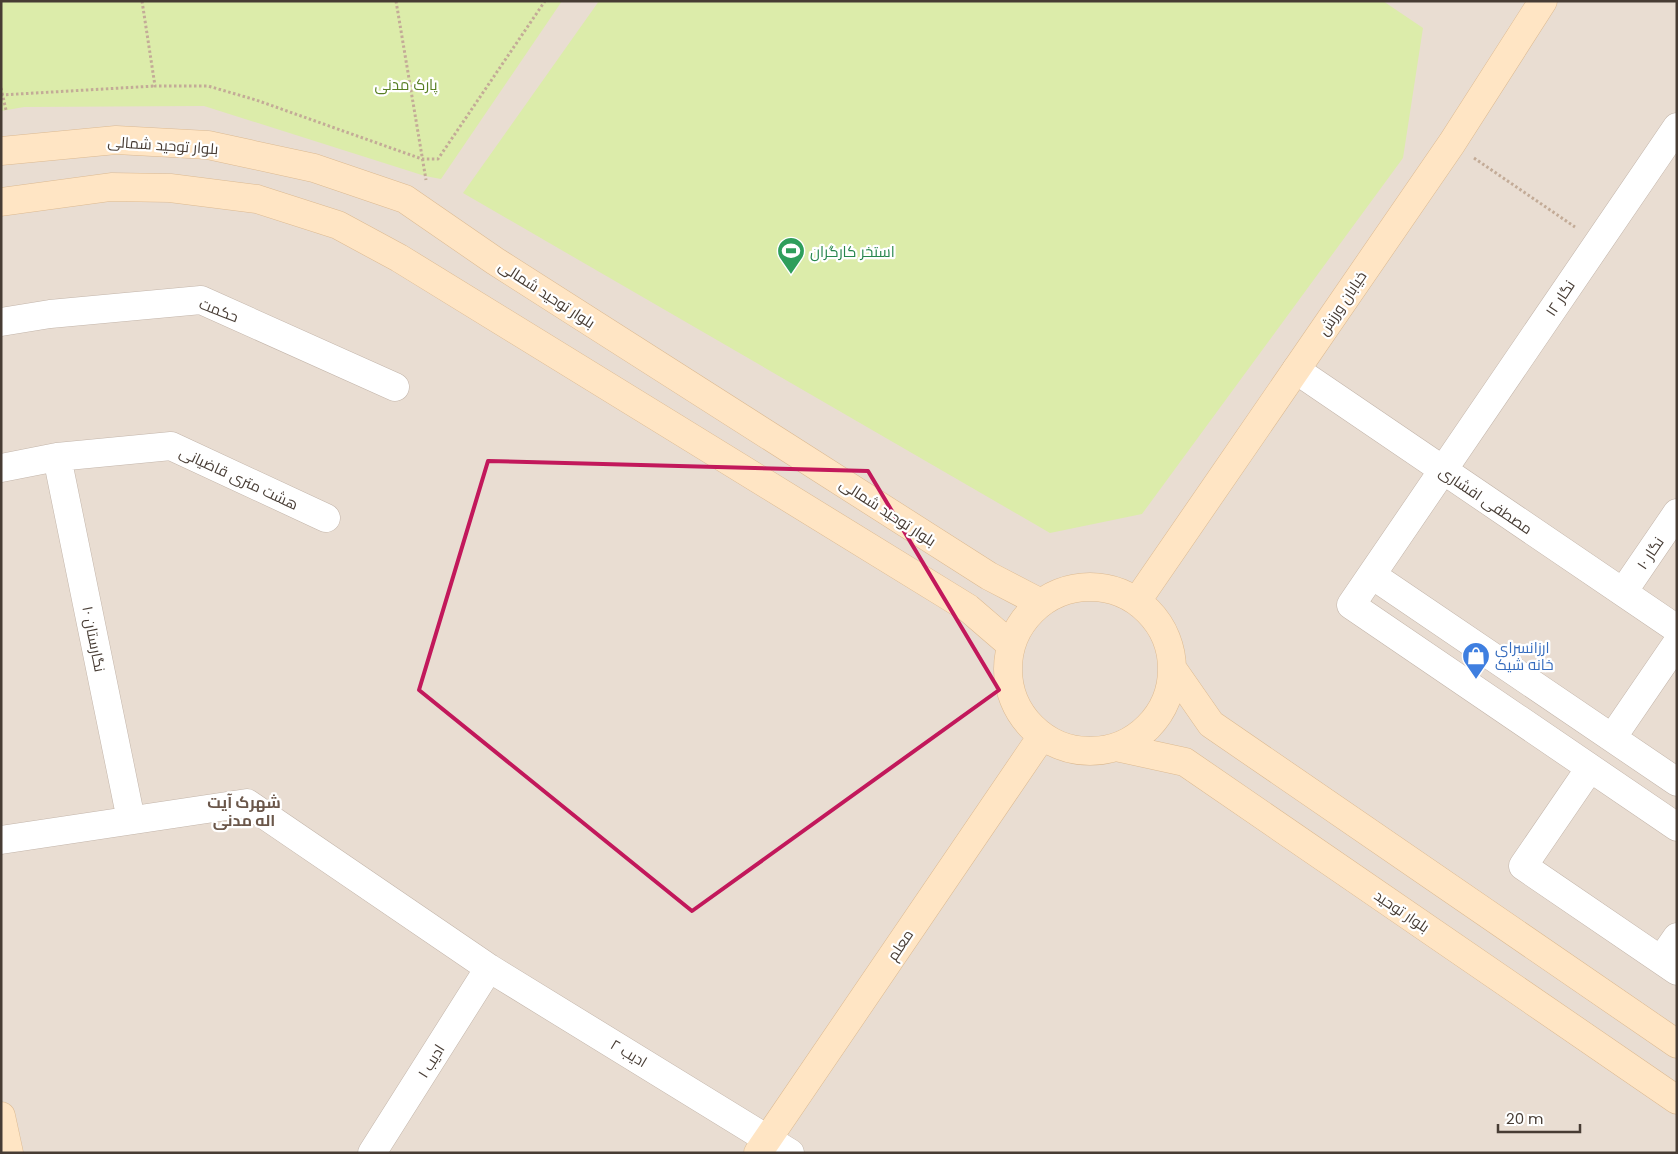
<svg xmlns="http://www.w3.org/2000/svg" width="1678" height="1154" font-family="Poppins,Cairo,sans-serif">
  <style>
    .residential { fill: #e9ddd2 }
    .green { fill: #dcecaa }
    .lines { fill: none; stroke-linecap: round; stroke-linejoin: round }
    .street-casing { stroke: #c3b5aa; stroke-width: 29 }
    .secondary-casing { stroke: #dcba92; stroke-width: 29 }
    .path { stroke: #c3ab97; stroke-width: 3; stroke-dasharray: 2.5 2.5; stroke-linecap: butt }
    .street { stroke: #fff; stroke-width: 28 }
    .secondary { stroke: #ffe5c4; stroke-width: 28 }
    .marked { fill: none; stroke: #c2185b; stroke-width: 4; stroke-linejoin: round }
    .labels { text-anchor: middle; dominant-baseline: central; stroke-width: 4.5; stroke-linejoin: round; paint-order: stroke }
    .park-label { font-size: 15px; fill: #577e22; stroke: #fff }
    .street-label { font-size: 15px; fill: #473c34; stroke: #fff }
    .leisure-label { font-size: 15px; fill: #27864d; stroke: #fff; text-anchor: start }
    .shop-label { font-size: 15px; fill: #366cbe; stroke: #fff; text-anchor: start }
    .neighbourhood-label { font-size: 16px; font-weight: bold; fill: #6b574a; stroke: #fff }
  </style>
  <rect width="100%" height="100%" fill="#f4ede5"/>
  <path class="residential" d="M 1,1 L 1677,1 L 1677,1153 L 1,1153 Z"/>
  <path class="green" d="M 1,1 L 562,1 L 441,179 L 425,176 L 204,106 L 24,107 L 1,111 Z
    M 599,1 L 1383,1 L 1423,28 L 1403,158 L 1142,514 L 1050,533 L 463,193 Z"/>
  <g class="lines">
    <defs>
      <path id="street" d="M 1677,127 L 1351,605 L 1677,827
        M 1,322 L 50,314 L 201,300 L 395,387
        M 1296,370 L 1677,629
        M 57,457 L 131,820
        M 1,468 L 57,457 L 171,446 L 326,518
        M 1372,575 L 1677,782
        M 1623,592 L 1677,513
        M 1612,738 L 1677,643
        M 1590,768 L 1523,866 L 1677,971
        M 1,840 L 247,803 L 489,968 L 790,1153
        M 1661,960 L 1677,937
        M 372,1153 L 489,968"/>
      <path id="secondary" d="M 1,151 L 116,140 L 208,145 L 314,168 L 405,199 L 495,261 L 989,576 L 1041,603
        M 1,202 L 111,187 L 170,188 L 257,199 L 338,225 L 399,258 L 968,608 L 1011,645
        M1008 669a82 82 0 1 1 164 0a82 82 0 1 1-164 0Z
        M 1137,601 L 1452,143 L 1543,1
        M 1172,668 L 1211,724 L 1677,1044
        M 1116,747 L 1185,762 L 1677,1100
        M 1,1116 L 9,1153
        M 758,1153 L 1042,736"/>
    </defs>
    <use href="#street" class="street-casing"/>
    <use href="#secondary" class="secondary-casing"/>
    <path class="path" d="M 142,1 L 155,86 L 208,86 L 256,100 L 422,159 L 438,159 L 545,1
      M 396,1 L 426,180
      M 1,88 L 6,110
      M 1,95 L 155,86
      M 1474,158 L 1575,227"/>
    <use href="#street" class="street"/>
    <use href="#secondary" class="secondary"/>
  </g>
  <path class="marked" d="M 488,461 L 868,471 L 999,690 L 692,911 L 419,690 Z"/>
  <defs>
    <symbol id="stadium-pin" viewBox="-11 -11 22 30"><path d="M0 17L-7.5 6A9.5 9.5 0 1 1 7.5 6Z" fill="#2e9e5b" stroke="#fff"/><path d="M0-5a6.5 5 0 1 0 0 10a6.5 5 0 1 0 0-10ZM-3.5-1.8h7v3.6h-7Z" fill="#fff"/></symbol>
    <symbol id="shop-pin" viewBox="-11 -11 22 30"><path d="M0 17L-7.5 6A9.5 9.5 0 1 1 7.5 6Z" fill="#3f7fe0" stroke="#fff"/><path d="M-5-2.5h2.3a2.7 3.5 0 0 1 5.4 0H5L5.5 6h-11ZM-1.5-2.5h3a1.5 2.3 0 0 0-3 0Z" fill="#fff"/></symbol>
  </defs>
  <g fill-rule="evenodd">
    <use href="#stadium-pin" x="775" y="235" width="32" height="43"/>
    <use href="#shop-pin" x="1460" y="640" width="32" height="43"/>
  </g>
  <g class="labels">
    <g class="park-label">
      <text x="406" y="84">پارک مدنی</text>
    </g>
    <g class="street-label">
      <text transform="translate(163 145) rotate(4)">بلوار توحید شمالی</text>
      <text transform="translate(547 294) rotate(33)">بلوار توحید شمالی</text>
      <text transform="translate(1560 298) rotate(-56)">نگار ۱۲</text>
      <text transform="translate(1342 303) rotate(-56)">خیابان ورزش</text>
      <text transform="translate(219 310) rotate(21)">حکمت</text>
      <text transform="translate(239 478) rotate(25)">هشت متری قاضیانی</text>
      <text transform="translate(1486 500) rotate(34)">مصطفی افشاری</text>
      <text transform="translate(888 512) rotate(33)">بلوار توحید شمالی</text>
      <text transform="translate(1650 553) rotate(-56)">نگار ۱۰</text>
      <text transform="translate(94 639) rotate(79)">نگارستان ۱۰</text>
      <text transform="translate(1402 911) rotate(34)">بلوار توحید</text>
      <text transform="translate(900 945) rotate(-56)">معلم</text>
      <text transform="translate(629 1053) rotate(31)">ادیب ۲</text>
      <text transform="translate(431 1061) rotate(-58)">ادیب ۱</text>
    </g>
    <g class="leisure-label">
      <text x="810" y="251">استخر کارگران</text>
    </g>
    <g class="shop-label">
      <text x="1495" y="647">ارزانسرای<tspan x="1495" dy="17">خانه شیک</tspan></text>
    </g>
    <g class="neighbourhood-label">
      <text x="244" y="802">شهرک آیت<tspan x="244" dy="18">اله مدنی</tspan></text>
    </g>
  </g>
  <rect width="1678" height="1154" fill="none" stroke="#473c34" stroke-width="5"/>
  <path d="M1498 1124v8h82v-8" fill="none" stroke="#473c34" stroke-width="2.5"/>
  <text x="1506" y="1124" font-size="15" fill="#473c34" stroke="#ffffff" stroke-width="4" paint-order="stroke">20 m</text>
</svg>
